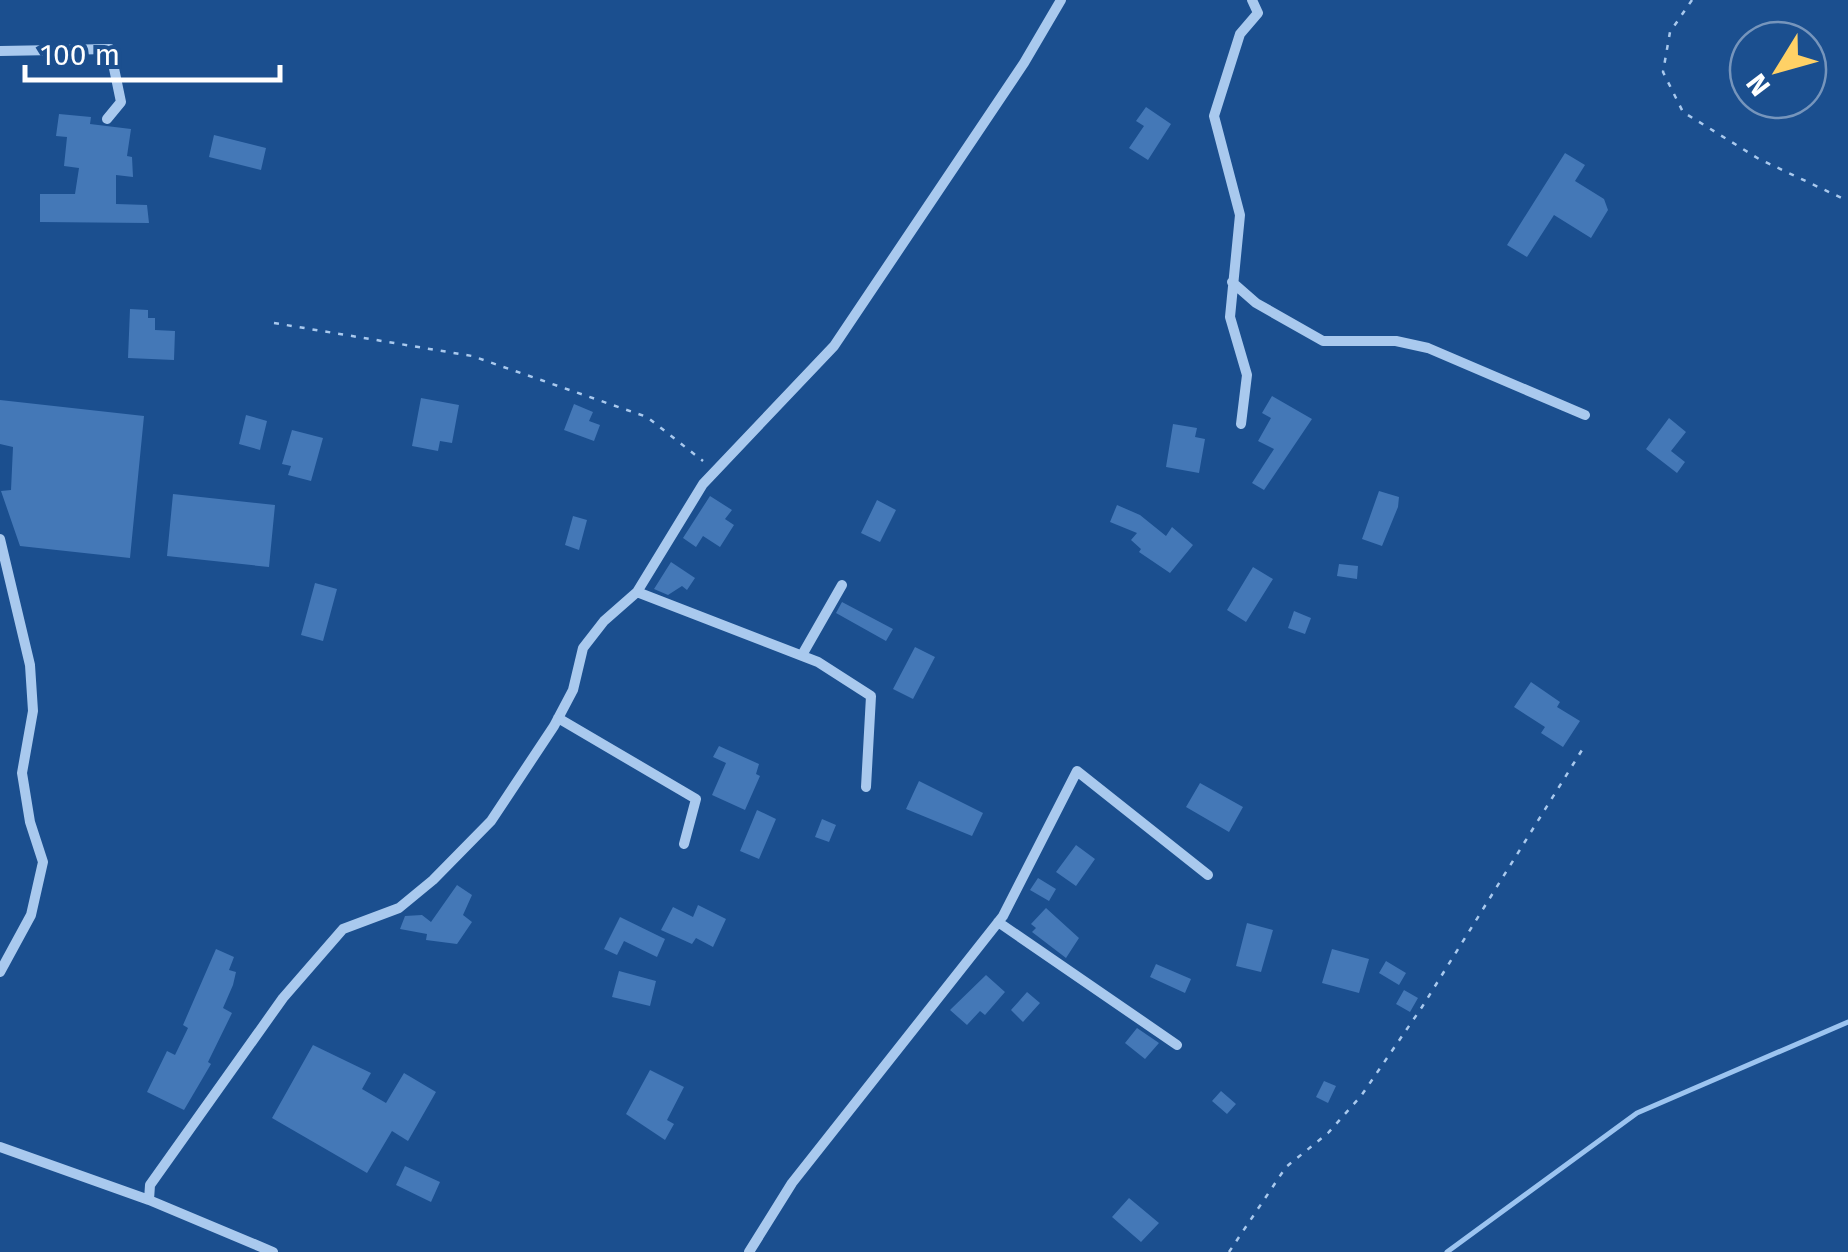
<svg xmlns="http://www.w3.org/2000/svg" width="1848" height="1252" font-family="'Fira Sans',sans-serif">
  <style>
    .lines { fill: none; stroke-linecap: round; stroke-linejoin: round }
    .stream { stroke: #9cc4f0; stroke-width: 5 }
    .building { fill: #4478b7 }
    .path { stroke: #a9c9ee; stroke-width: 2.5; stroke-dasharray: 5 8; stroke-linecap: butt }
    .minor { stroke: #a9c9ee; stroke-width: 10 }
  </style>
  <rect width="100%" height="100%" fill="#1b4f8f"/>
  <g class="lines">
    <path class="stream" d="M 1447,1252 L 1637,1113 L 1848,1022"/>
  </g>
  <path class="building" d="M 1146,107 L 1171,124 L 1148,160 L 1129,148 L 1144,126 L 1136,121 Z
    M 59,114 L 91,117 L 90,124 L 131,129 L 127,156 L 132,157 L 133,177 L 116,175 L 116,204 L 147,205 L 149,223 L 40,222 L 40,194 L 75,194 L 79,168 L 64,166 L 67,137 L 56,136 Z
    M 214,135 L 266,148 L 261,170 L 209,157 Z
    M 1565,153 L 1585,165 L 1575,181 L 1604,199 L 1608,210 L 1591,238 L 1554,215 L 1527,257 L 1507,245 Z
    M 130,309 L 148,310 L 148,318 L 155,318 L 155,330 L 175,331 L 174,360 L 128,358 Z
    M 1272,396 L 1312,419 L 1264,490 L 1252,483 L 1274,449 L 1258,441 L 1271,418 L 1262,413 Z
    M 421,398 L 459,405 L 452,443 L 440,441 L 438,451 L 412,446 Z
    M 0,400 L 144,416 L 130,558 L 20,546 L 1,491 L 11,490 L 13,447 L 0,444 Z
    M 574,404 L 593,412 L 589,421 L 600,425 L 594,441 L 564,430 Z
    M 246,415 L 267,421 L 260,450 L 239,444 Z
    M 1669,418 L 1686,432 L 1671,451 L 1685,462 L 1677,473 L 1646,449 Z
    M 1173,424 L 1197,428 L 1195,437 L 1205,439 L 1199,473 L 1166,467 Z
    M 292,430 L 323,438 L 311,481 L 288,475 L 291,466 L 282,464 Z
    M 1379,491 L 1399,497 L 1398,507 L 1382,546 L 1362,539 Z
    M 173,494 L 275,505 L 269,567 L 167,556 Z
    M 710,496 L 732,510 L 725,519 L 734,525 L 720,547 L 703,536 L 696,547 L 683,538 Z
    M 877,500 L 896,510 L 880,542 L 861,533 Z
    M 1117,505 L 1140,515 L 1166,536 L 1172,527 L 1193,545 L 1170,573 L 1139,552 L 1141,549 L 1131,540 L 1137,533 L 1110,522 Z
    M 573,516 L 587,520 L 579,550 L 565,545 Z
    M 671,562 L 695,578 L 687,590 L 682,586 L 668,595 L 654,589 Z
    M 1339,564 L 1358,566 L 1357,579 L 1337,576 Z
    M 1253,567 L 1273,579 L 1246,622 L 1227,610 Z
    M 315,583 L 337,589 L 323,641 L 301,635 Z
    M 842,602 L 893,629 L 886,641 L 836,613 Z
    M 1294,611 L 1311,618 L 1305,634 L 1288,628 Z
    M 915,647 L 935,657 L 913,699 L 893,689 Z
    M 1531,682 L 1560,702 L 1557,707 L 1580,721 L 1563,747 L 1541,733 L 1545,727 L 1514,707 Z
    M 719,746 L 759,764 L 756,774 L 760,776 L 745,810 L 712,795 L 726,763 L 713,757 Z
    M 919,781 L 983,813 L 972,836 L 906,809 Z
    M 1200,783 L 1243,807 L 1229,832 L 1186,807 Z
    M 757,810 L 776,819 L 759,859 L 740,851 Z
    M 822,819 L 836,825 L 829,842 L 815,837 Z
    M 1076,845 L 1095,859 L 1076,886 L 1056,872 Z
    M 1038,878 L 1056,889 L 1049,901 L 1030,890 Z
    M 457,885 L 472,895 L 463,915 L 472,922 L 457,944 L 426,940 L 427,934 L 400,929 L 405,916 L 422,915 L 431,922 Z
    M 698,905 L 726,919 L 713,947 L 696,938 L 692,944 L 661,930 L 673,907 L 693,917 Z
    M 1046,908 L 1079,938 L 1066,958 L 1032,932 L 1036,928 L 1031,924 Z
    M 620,917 L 665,939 L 657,957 L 624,941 L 617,955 L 604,949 Z
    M 1247,923 L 1273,930 L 1261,972 L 1236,966 Z
    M 216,949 L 234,957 L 229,970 L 236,972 L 233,985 L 223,1008 L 232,1013 L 208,1062 L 211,1064 L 184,1110 L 147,1092 L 167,1051 L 175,1055 L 188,1028 L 183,1025 Z
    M 1332,949 L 1369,959 L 1359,993 L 1322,983 Z
    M 1386,961 L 1406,973 L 1399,985 L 1379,973 Z
    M 1156,964 L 1191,979 L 1185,993 L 1150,977 Z
    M 619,971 L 656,981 L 650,1006 L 612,997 Z
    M 986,975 L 1005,992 L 985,1015 L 980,1011 L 967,1025 L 950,1010 Z
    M 1404,990 L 1418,998 L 1410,1012 L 1396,1004 Z
    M 1027,992 L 1040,1003 L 1023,1022 L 1011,1010 Z
    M 1137,1028 L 1159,1043 L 1145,1059 L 1125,1043 Z
    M 313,1045 L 371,1073 L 362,1089 L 386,1103 L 404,1073 L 436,1092 L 408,1141 L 392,1131 L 367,1173 L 272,1118 Z
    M 650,1070 L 684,1087 L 667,1120 L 674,1124 L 665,1140 L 626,1114 Z
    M 1324,1081 L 1336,1086 L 1328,1103 L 1316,1097 Z
    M 1221,1091 L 1236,1104 L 1227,1114 L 1212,1101 Z
    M 405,1166 L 440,1182 L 431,1202 L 396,1185 Z
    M 1129,1198 L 1159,1223 L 1141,1242 L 1112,1217 Z"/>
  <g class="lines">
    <path class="path" d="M 1692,0 L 1670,32 L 1663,72 L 1683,112 L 1759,159 L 1848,201
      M 274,323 L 472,356 L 647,417 L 703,461
      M 1229,1252 L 1286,1167 L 1328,1133 L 1361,1096 L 1422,1007 L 1582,750"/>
    <path class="minor" d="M 0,51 L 110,49 L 121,102 L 107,119
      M 1232,282 L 1256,303 L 1323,341 L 1396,341 L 1428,348 L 1585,415
      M 1241,424 L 1247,375 L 1230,317 L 1240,215 L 1214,116 L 1240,34 L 1258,13 L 1252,0
      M 0,539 L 30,665 L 33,711 L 22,773 L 30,822 L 43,862 L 31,915 L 0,972
      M 637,592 L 818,662 L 871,696 L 866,787
      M 802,655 L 842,585
      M 558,718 L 696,799 L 684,844
      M 998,922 L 1177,1045
      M 0,1147 L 149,1200 L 273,1252
      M 149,1200 L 150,1185 L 283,998 L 343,929 L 399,908 L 433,880 L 491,821 L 554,726 L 573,690 L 583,648 L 604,621 L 637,592 L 703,484 L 834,346 L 1024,63 L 1061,0
      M 749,1252 L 792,1183 L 1003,916 L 1077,771 L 1208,875"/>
  </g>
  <g transform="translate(1778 70) rotate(233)"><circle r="48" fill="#1b4f8f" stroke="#7695bc" stroke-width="2.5"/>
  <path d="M0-8L18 38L0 25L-18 38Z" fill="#ffd166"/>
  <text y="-15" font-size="28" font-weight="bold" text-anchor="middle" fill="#ffffff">N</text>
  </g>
  <path d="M25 65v15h255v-15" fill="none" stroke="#ffffff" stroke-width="5"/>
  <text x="40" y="65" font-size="30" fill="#ffffff" stroke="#1b4f8f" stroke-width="8" paint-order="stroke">100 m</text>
</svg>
